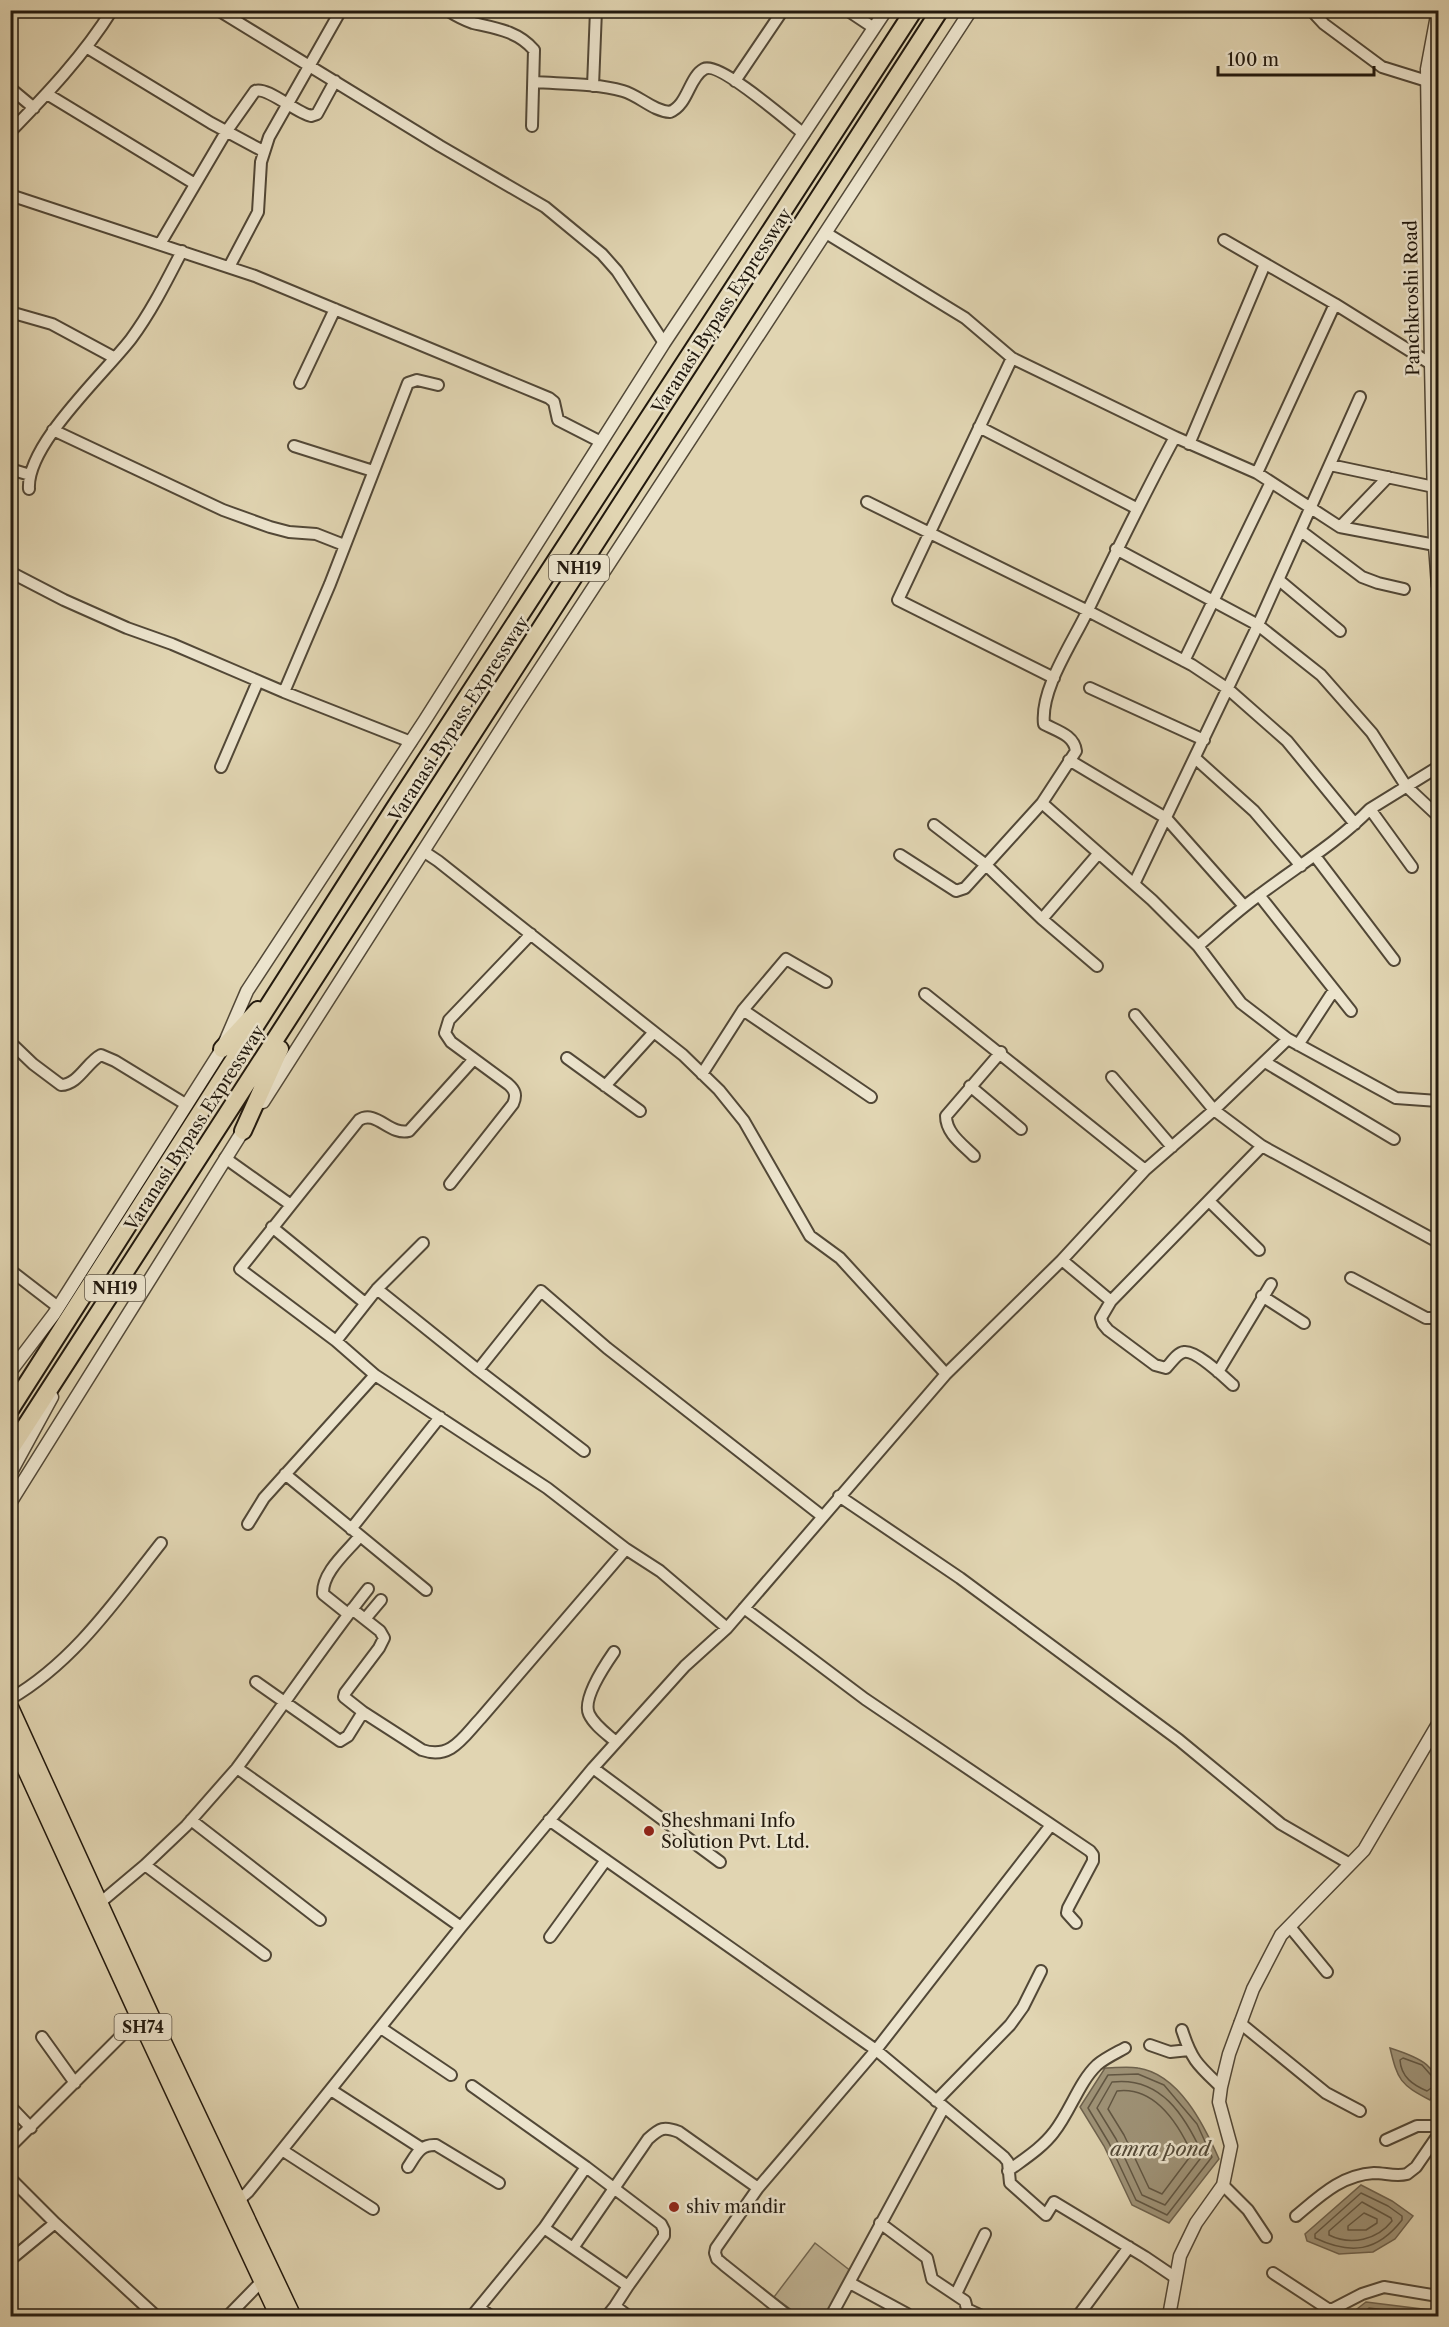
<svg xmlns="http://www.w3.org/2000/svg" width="1449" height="2327" font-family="'Libre Caslon Text',serif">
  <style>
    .green { fill: #c1b596; stroke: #726752; stroke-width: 1.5 }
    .water { fill: #a0957a; stroke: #6e634f; stroke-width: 1.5 }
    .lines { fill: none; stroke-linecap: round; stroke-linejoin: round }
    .shore { stroke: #615744; stroke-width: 1.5 }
    .minor-casing { stroke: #524837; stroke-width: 14 }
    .tertiary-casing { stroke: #524837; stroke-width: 15 }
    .primary-casing { stroke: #22190e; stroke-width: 18 }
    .trunk-casing { stroke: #22190e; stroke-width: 20 }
    .minor { stroke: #ece4cd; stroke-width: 10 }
    .tertiary { stroke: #ece4cd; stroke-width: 12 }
    .primary { stroke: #e1d5b2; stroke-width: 15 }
    .trunk { stroke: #e1d5b2; stroke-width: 16 }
    .poi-dot { fill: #8f2418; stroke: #ece4cd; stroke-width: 2 }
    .labels { text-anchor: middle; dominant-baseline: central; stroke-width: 5; stroke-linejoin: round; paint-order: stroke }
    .shield { fill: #ece4cd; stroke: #5f5647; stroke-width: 1.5 }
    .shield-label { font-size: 16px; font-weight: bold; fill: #22190e }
    .street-label { font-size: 18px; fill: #22190e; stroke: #ece4cd }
    .poi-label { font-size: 18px; fill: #22190e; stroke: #ece4cd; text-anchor: start }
    .water-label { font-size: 20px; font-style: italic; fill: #544b39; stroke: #ece4cd }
  </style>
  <rect width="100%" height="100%" fill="#e1d5b2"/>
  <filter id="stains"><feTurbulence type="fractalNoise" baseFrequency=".00333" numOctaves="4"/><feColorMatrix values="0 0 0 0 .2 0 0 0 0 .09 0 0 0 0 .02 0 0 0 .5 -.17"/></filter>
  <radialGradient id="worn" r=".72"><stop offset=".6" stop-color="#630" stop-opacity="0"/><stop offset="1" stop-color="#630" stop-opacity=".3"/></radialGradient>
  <path class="green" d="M 815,2243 L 852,2272 L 828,2316 L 800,2316 L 774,2297 Z"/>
  <path class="water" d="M 1390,2048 C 1415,2056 1449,2067 1430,2100 C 1400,2084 1398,2081 1390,2048 Z
    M 1105,2068 C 1115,2068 1127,2066 1138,2068 C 1179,2074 1204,2125 1219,2159 L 1169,2223 L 1132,2205 L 1104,2146 L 1080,2107 Z
    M 1361,2185 L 1392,2201 L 1413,2216 L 1395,2239 L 1373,2252 L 1339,2254 L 1307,2241 L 1305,2234 Z
    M 1366,2302 L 1438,2311 L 1438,2316 L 1348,2316 Z"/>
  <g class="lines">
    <path class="shore" d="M 1138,2074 L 1164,2085 L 1197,2124 L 1212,2157 L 1167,2215 L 1136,2200 L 1109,2143 L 1088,2108 L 1108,2075 Z
      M 1438,2080 L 1437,2082 L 1422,2065 L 1403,2058 L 1400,2060 C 1401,2077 1413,2085 1427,2091 L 1437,2084 L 1438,2086
      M 1112,2082 C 1161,2076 1185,2116 1203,2155 L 1165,2205 L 1142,2195 L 1116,2139 L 1097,2108 Z
      M 1117,2091 C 1155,2086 1178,2123 1192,2154 L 1162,2194 L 1149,2188 L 1124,2135 L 1108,2109 Z
      M 1361,2193 L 1388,2206 L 1402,2216 L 1402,2220 C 1377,2252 1351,2255 1315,2238 L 1315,2234 Z
      M 1362,2202 L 1391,2218 L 1392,2221 C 1377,2240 1351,2246 1329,2235 L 1329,2231 Z
      M 1364,2213 L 1377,2219 L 1377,2223 L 1366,2230 L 1348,2230 L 1348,2226 Z
      M 1358,2316 L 1369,2308 L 1433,2316"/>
    <defs>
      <path id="minor" d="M 218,10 L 440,146 L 545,207 L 602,254 L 617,271 L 664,343
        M 447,10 C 455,15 464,20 473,23 C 495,28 518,31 534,50 L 532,126
        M 847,10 L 874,28
        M 1311,10 L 1324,24 L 1382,67 L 1427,81
        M 86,47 L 211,123 L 263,151
        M 735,81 L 783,10
        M 534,82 C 563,84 595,83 623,91 C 640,96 653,111 670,112 C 688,105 689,77 704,69 C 719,61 790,123 804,134
        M 593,86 L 596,10
        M 10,88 L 34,108
        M 47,94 L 195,184
        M 10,132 C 47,94 84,55 112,10
        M 10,195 L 255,276 L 549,398 L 554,402 L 558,420 L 601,442
        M 826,233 L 965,318 L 1012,358 L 1175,437 L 1257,473 L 1340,527 L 1435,545
        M 1224,240 L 1335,304 L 1431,364
        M 160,244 L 226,132 L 255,91 C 267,86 296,113 311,116 L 317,114 L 335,81
        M 229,267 L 258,212 L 261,162 L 269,137 L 341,10
        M 10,312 L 52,324 L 115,358
        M 1012,358 L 898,600 L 1054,678
        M 300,383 L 335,309
        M 979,427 L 1136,508
        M 53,430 L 223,510 L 270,527 L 289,532 L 316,534 L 344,545
        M 1175,437 C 1144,494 1116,552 1088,610 C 1073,642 1040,689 1044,724 C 1057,731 1074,735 1076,751 L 1042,803 L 1152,900 L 1198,946 L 1241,1003 L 1288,1039
        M 1189,444 L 1265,264
        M 294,446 L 373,471
        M 1330,465 L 1434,487
        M 10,469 L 30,475
        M 1257,473 L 1335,304
        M 29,489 C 26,445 104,374 131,339 C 151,312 166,282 182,251
        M 867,502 L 1088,611 L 1192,665 L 1228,689 L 1287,741 L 1355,824
        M 1340,527 L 1388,477
        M 1301,531 L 1362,577 L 1378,583 L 1404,589
        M 1116,549 L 1258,625 L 1321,675 L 1372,733 L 1406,786 L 1438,816
        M 10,572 L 64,600 L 127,628 L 172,644 L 284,692 L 411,742
        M 1279,580 L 1340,631
        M 1184,661 L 1271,482
        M 1090,688 L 1204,740
        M 284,692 L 330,584 L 408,383 L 417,380 L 438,385
        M 1195,758 L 1254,811 L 1301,866
        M 1069,760 L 1166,818 L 1244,906
        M 221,767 L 258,681
        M 1370,809 L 1438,767
        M 934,825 L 986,865 L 1042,919 L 1097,966
        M 423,851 L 438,861 L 683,1055 L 719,1090 L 744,1121 L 810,1236 L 840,1258 L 946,1374
        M 900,855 L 956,891 L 965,888 L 1042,803
        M 1315,856 L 1394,960
        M 1134,884 L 1258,625 L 1360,397
        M 1259,895 L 1351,1011
        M 1042,919 L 1098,854
        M 1198,946 C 1218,929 1237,911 1258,896 C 1296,867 1337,843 1370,809 L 1412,867
        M 925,994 L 1145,1170 L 1214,1110 L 1288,1039 L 1396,1098 L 1438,1101
        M 743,1010 L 871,1097
        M 1135,1015 L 1214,1110 L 1262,1146 L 1438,1242
        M 10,1042 L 33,1064 L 61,1085 C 78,1085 87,1062 101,1055 L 115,1061 L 187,1105
        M 1298,1045 L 1334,990
        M 567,1058 L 640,1111
        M 1265,1062 L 1394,1139
        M 702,1074 L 743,1010 L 786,959 L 826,982
        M 1112,1077 L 1172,1147
        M 605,1086 L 654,1032
        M 970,1086 L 1021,1129
        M 974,1156 C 962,1144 946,1133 946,1116 L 1001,1052
        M 225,1158 L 291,1205 L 240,1269 L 336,1341 L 377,1289 L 423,1243
        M 450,1184 L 513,1104 C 517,1095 515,1090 508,1084 L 451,1042 L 445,1033 L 449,1020 L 531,934
        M 1209,1201 L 1259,1250
        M 291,1205 L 359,1120 C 376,1109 390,1136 409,1131 L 474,1059
        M 272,1227 L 365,1303
        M 1062,1260 L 1145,1170
        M 10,1270 L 58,1307
        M 1351,1278 L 1426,1318 L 1438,1318
        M 377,1289 L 478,1370 L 584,1451
        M 1262,1296 L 1304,1323
        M 478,1370 L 541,1291 L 607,1348 L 822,1516
        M 1218,1372 L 1271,1284
        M 375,1375 L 547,1488 L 626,1549 L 660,1571 L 727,1628
        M 1233,1385 C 1224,1377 1196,1350 1184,1352 C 1177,1353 1171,1363 1166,1368 L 1155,1365 L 1108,1330 L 1103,1324 L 1101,1318 L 1111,1301 L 1262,1146
        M 285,1474 L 426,1590
        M 839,1496 L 960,1578 L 1179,1740 L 1281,1824 L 1350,1864
        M 248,1524 L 264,1498 L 375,1375 L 336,1341
        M 351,1529 L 440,1417
        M 744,1608 L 865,1699 L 1090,1851 L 1093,1855 L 1093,1861 L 1068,1908 L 1067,1913 L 1076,1923
        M 352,1609 L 380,1631 L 384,1638 L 379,1648 L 345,1693 L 344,1697 L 363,1712 L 422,1750 C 451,1760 463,1737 481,1718 L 626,1549
        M 348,1614 L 323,1594 C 322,1572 347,1552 360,1536
        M 365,1619 L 381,1600
        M 614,1652 C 605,1665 582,1699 589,1714 C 594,1725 607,1734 616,1742
        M 256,1682 L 340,1741 L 348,1736 L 363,1712
        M 10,1699 C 74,1662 116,1600 161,1543
        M 237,1768 C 281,1709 322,1647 368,1589
        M 593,1768 L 720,1862
        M 191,1820 L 320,1920
        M 549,1820 L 876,2050 L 1004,2157 L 1008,2162 L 1010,2183 L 1046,2215 L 1054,2202 L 1145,2257 L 1176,2278
        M 145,1865 L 265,1955
        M 101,1902 L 145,1865 L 186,1826 L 237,1768 L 461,1927
        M 1290,1927 L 1327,1972
        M 550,1937 L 606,1860
        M 1240,2023 L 1326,2093 L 1360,2111
        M 381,2028 L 451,2075
        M 1182,2030 C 1192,2061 1198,2065 1221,2087
        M 42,2037 L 75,2083
        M 1150,2045 L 1170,2052 L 1189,2050
        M 472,2086 L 586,2167 L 661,2224 L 664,2230 L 664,2236 L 628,2286
        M 331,2090 L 421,2148
        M 936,2101 L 1010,2025 L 1023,2007 L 1041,1971
        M 10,2106 L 31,2128
        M 1386,2140 L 1417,2126 L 1438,2126
        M 10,2147 L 139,2018
        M 282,2150 L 373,2209
        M 408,2167 C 416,2155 420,2144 436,2145 L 499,2183
        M 1008,2171 C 1024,2159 1042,2148 1054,2132 C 1070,2112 1079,2082 1097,2065 C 1105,2058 1116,2053 1125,2048
        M 10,2178 L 55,2223 L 10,2260
        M 1223,2185 L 1248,2210 L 1266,2237
        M 239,2200 L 248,2192 L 282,2150 L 461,1927 L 593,1768 L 685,1666 L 727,1628 L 946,1374 L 1062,1260 L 1111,1301
        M 1296,2216 C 1320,2196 1341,2175 1374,2173 C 1385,2173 1396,2177 1407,2174 L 1416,2167 L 1438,2135
        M 55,2223 L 156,2316
        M 880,2223 L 927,2258 L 932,2279 L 965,2301 L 967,2309 L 964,2316
        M 544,2228 L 628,2286 L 615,2306 L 628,2316
        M 573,2248 L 648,2139 C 660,2128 664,2126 679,2132 L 758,2188
        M 1273,2273 L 1328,2309 L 1333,2309 L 1362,2294 L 1384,2287 L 1438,2296
        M 850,2283 L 907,2314
        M 956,2294 L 985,2234
        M 479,2308 L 491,2316
        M 967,2309 L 982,2316
        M 10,2313 L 13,2316
        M 228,2316 L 266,2277
        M 472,2316 L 544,2228 L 586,2167
        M 607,2316 L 615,2306
        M 788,2316 L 724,2265 L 717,2259 L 715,2253 L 716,2248 L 758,2188 L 876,2050 L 1051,1825
        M 831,2316 L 944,2107
        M 1078,2316 L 1129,2247"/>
      <path id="tertiary" d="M 1438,10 L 1427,69 L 1431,364 L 1435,545 L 1438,586
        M 263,1102 L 514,709 L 971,10
        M 10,1372 L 54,1314 L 222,1049 L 247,991 L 425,720 L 664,343 L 886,10
        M 10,1474 L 52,1397
        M 10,1503 L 246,1126
        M 1169,2316 L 1180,2256 L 1196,2223 L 1223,2185 L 1231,2146 L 1219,2102 L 1221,2087 L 1229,2054 L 1253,1989 L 1281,1935 L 1364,1850 L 1438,1724"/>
      <path id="primary" d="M 10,1706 L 156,2026 L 293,2316
        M 10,1736 L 139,2018 L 278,2316"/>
      <path id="trunk" d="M 222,1049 L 258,1010
        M 243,1131 L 280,1049
        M 10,1410 L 394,809 L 914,10
        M 10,1450 L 940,10"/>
    </defs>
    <use href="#minor" class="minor-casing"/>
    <use href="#tertiary" class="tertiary-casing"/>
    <use href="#primary" class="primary-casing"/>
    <use href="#trunk" class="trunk-casing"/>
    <use href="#minor" class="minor"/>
    <use href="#tertiary" class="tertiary"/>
    <use href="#primary" class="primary"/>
    <use href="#trunk" class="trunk"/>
  </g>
  <g class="poi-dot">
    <circle cx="649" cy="1831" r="6"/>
    <circle cx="674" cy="2207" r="6"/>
  </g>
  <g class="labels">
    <g class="shield">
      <rect x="549" y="555" width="60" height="26" rx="4.5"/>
      <rect x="85" y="1275" width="60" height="26" rx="4.5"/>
      <rect x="114.5" y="2014" width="57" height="26" rx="4.5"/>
    </g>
    <g class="shield-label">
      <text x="579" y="568">NH19</text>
      <text x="115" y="1288">NH19</text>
      <text x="143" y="2027">SH74</text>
    </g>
    <g class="street-label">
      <text transform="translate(1412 298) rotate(-91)">Panchkroshi Road</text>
      <text transform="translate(722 311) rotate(-57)">Varanasi Bypass Expressway</text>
      <text transform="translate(459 719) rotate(-57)">Varanasi Bypass Expressway</text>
      <text transform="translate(195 1128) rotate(-57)">Varanasi Bypass Expressway</text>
    </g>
    <g class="poi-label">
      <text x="661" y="1821">Sheshmani Info<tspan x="661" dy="21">Solution Pvt. Ltd.</tspan></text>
      <text x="686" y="2207">shiv mandir</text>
    </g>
    <g class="water-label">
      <text x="1160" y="2149">amra pond</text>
    </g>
  </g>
  <rect width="1449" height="2327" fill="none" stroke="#e1d5b2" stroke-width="36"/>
  <rect x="12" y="12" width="1425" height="2303" fill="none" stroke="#22190e" stroke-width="3"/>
  <rect x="18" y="18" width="1413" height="2291" fill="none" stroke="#22190e" stroke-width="1.5"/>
  <path d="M1218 66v9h156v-9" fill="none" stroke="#22190e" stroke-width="3"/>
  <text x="1227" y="66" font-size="18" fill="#22190e" stroke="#ece4cd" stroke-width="4.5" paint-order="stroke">100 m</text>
  <rect width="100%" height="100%" filter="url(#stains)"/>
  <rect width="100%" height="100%" fill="url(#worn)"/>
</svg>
